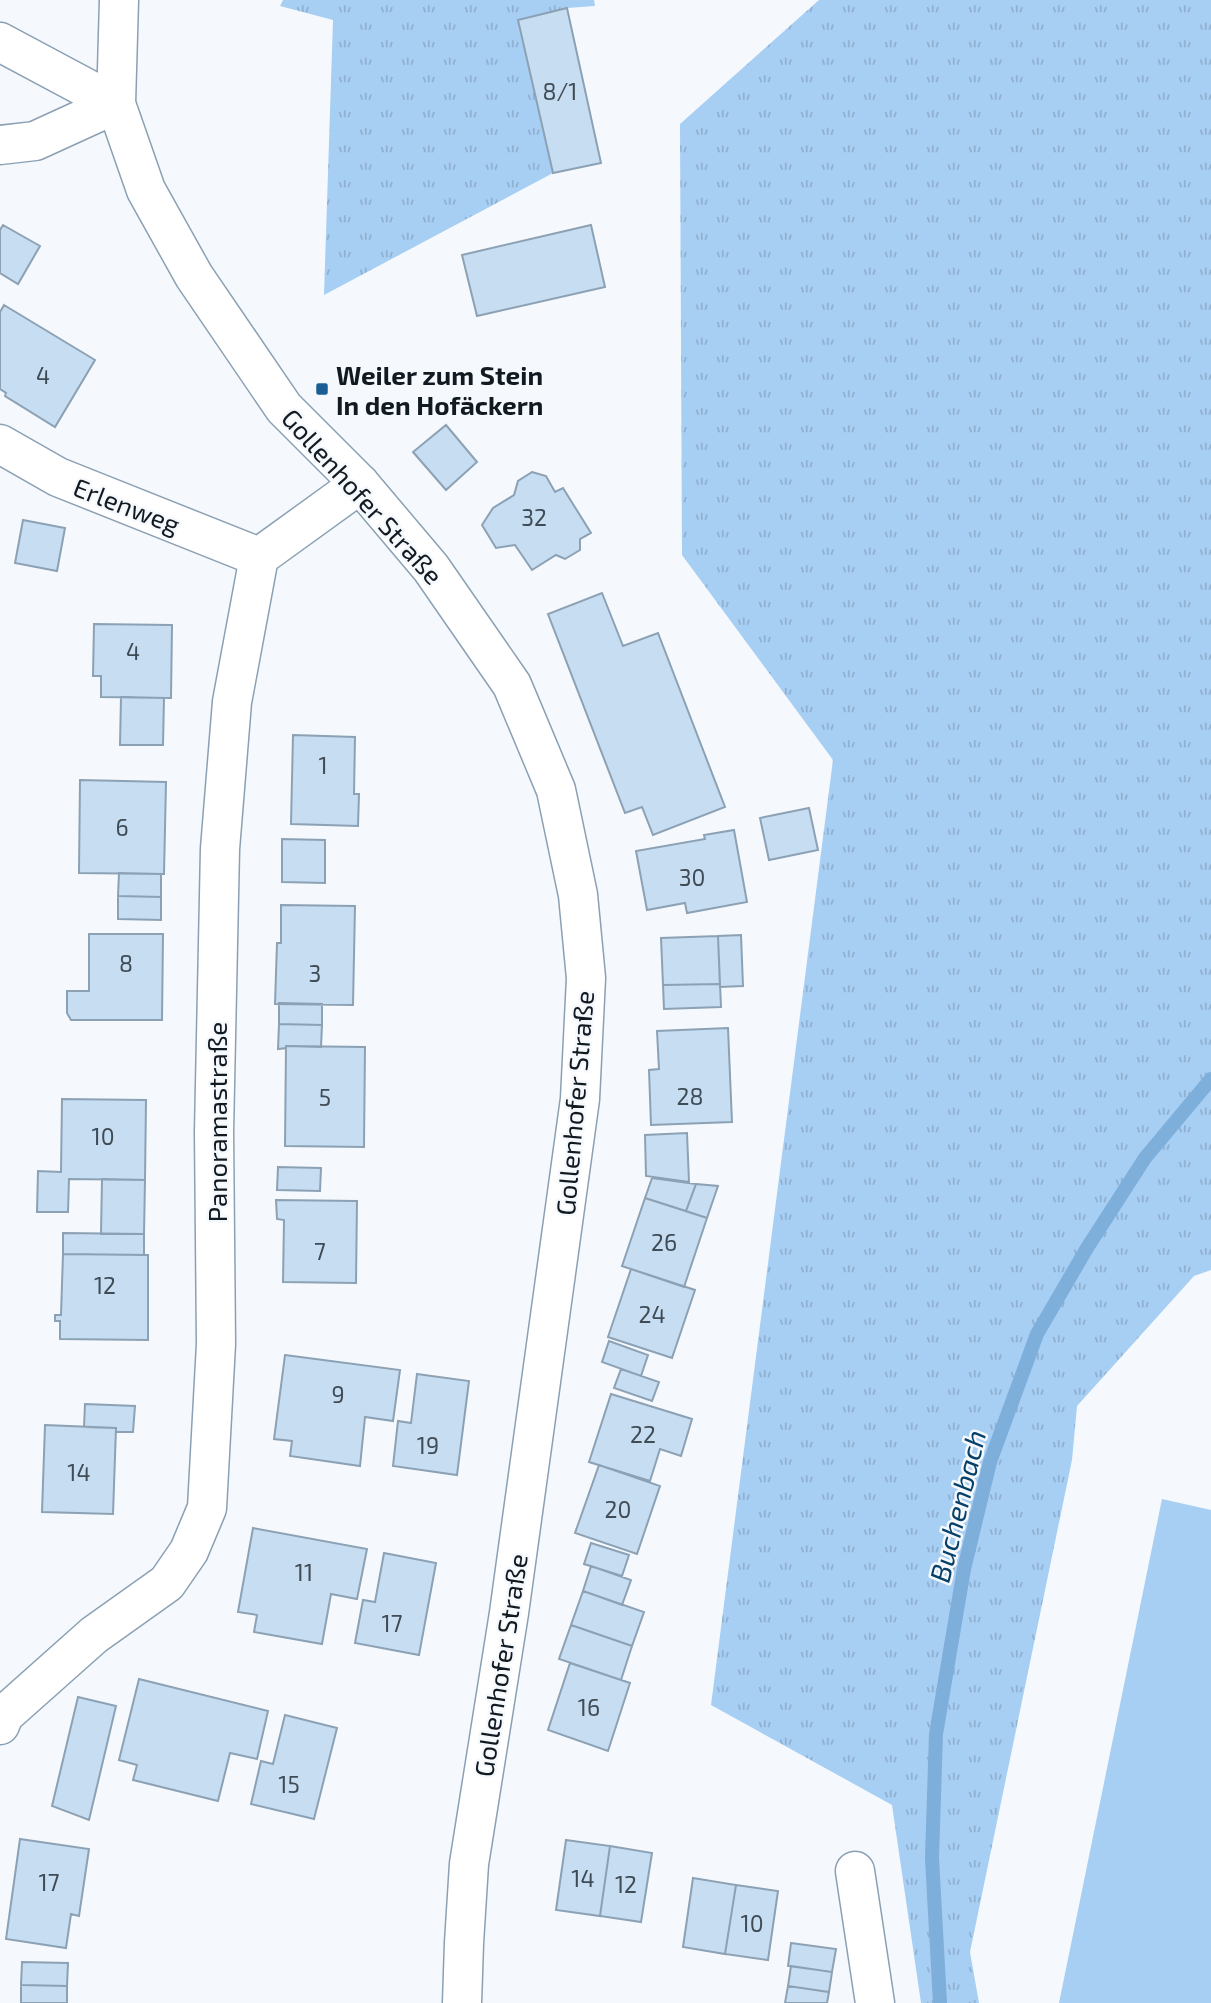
<svg xmlns="http://www.w3.org/2000/svg" width="1211" height="2003" font-family="'Exo 2',sans-serif">
  <style>
    .grass { fill: url(#grass-tufts) }
    .park { fill: #a7cef3 }
    .lines { fill: none; stroke-linecap: round; stroke-linejoin: round }
    .stream { stroke: #7eaeda; stroke-width: 14 }
    .building { fill: #c7ddf2; stroke: #8ca1b4; stroke-width: 2 }
    .minor-casing { stroke: #8ba0b3; stroke-width: 41 }
    .tertiary-casing { stroke: #8ba0b3; stroke-width: 41 }
    .minor { stroke: #fff; stroke-width: 38 }
    .tertiary { stroke: #fff; stroke-width: 38 }
    .poi-dot { fill: #1a5e93; stroke: #f5f9fd; stroke-width: 2.5 }
    .labels { text-anchor: middle; dominant-baseline: central; stroke-width: 5; stroke-linejoin: round; paint-order: stroke }
    .number-label { font-size: 23px; fill: #3f4b55 }
    .poi-label { font-size: 26px; font-weight: bold; fill: #121a21; stroke: #f5f9fd; text-anchor: start }
    .street-label { font-size: 26px; fill: #121a21; stroke: #f5f9fd }
    .water-label { font-size: 28px; font-style: italic; fill: #064069; stroke: #f5f9fd }
  </style>
  <defs>
    <pattern id="grass-tufts" width="24" height="20" patternUnits="userSpaceOnUse" patternTransform="scale(1.75)"><rect width="24" height="20" fill="#a7cef3"/><path d="M3 7l-1-3M5 7V3M7 7l1-3M15 17l-1-3M17 17v-4M19 17l1-3" fill="none" stroke="#8fb0d0"/></pattern>
  </defs>
  <rect width="100%" height="100%" fill="#f5f9fd"/>
  <path class="grass" d="M 283,0 L 594,0 L 595,6 L 567,8 L 518,20 L 553,173 L 324,295 L 333,20 L 280,6 Z
    M 819,0 L 1211,0 L 1211,1270 L 1194,1276 L 1077,1406 L 1072,1460 L 970,1952 L 979,2003 L 921,2003 L 892,1805 L 711,1705 L 833,760 L 682,555 L 680,124 Z"/>
  <path class="park" d="M 1162,1499 L 1211,1510 L 1211,2003 L 1059,2003 Z"/>
  <g class="lines">
    <path class="stream" d="M 940,2003 L 932,1858 L 936,1734 L 964,1569 L 990,1462 L 1037,1334 L 1087,1248 L 1145,1158 L 1211,1079"/>
  </g>
  <path class="building" d="M 567,8 L 601,163 L 553,173 L 518,20 Z
    M 3,225 L 40,246 L 18,284 L 0,273 L 0,230 Z
    M 591,225 L 605,287 L 477,316 L 462,255 Z
    M 4,305 L 95,360 L 55,427 L 5,396 L 6,393 L 0,389 L 0,312 Z
    M 446,425 L 477,462 L 446,490 L 413,452 Z
    M 532,472 L 546,476 L 555,492 L 563,488 L 591,533 L 580,539 L 580,550 L 565,559 L 556,555 L 532,570 L 515,545 L 496,548 L 482,525 L 493,508 L 514,495 L 518,481 Z
    M 23,520 L 65,528 L 57,571 L 15,563 Z
    M 602,593 L 623,646 L 658,633 L 725,807 L 653,835 L 642,807 L 625,813 L 548,614 Z
    M 94,624 L 172,625 L 171,698 L 101,697 L 101,676 L 93,676 Z
    M 121,697 L 164,698 L 163,745 L 120,745 Z
    M 293,735 L 355,737 L 354,794 L 359,794 L 358,826 L 291,824 Z
    M 80,780 L 166,782 L 164,874 L 79,873 Z
    M 809,808 L 818,850 L 769,860 L 760,818 Z
    M 734,830 L 747,902 L 687,913 L 685,903 L 647,910 L 636,851 L 705,839 L 704,835 Z
    M 282,839 L 325,840 L 325,883 L 282,882 Z
    M 119,873 L 161,874 L 161,897 L 118,896 Z
    M 118,896 L 161,897 L 161,920 L 118,919 Z
    M 281,905 L 355,906 L 353,1005 L 275,1004 L 277,943 L 281,943 Z
    M 89,934 L 163,934 L 162,1020 L 71,1020 L 67,1013 L 67,991 L 89,991 Z
    M 741,935 L 743,986 L 720,987 L 718,936 Z
    M 718,936 L 720,984 L 663,985 L 661,938 Z
    M 720,984 L 721,1007 L 664,1009 L 663,985 Z
    M 279,1003 L 322,1004 L 322,1025 L 279,1024 Z
    M 279,1024 L 322,1025 L 321,1047 L 286,1046 L 286,1048 L 278,1049 Z
    M 728,1028 L 732,1122 L 651,1125 L 649,1070 L 659,1069 L 657,1031 Z
    M 286,1046 L 365,1047 L 364,1147 L 285,1146 Z
    M 62,1099 L 146,1100 L 145,1180 L 69,1179 L 68,1212 L 37,1212 L 38,1171 L 61,1172 Z
    M 687,1133 L 689,1182 L 646,1176 L 645,1135 Z
    M 278,1167 L 321,1168 L 320,1191 L 277,1190 Z
    M 652,1178 L 696,1184 L 686,1211 L 645,1198 Z
    M 102,1179 L 145,1180 L 144,1234 L 101,1234 Z
    M 696,1184 L 718,1186 L 707,1218 L 686,1211 Z
    M 645,1198 L 707,1218 L 684,1287 L 622,1266 Z
    M 276,1200 L 357,1201 L 356,1283 L 283,1282 L 284,1220 L 277,1219 Z
    M 63,1233 L 144,1234 L 144,1255 L 63,1254 Z
    M 63,1254 L 148,1255 L 148,1340 L 60,1339 L 60,1321 L 55,1321 L 55,1315 L 61,1315 Z
    M 631,1269 L 695,1290 L 672,1358 L 608,1337 Z
    M 609,1341 L 648,1355 L 641,1376 L 602,1362 Z
    M 285,1355 L 400,1370 L 393,1421 L 365,1417 L 360,1466 L 290,1456 L 292,1441 L 274,1439 Z
    M 621,1369 L 659,1382 L 652,1401 L 614,1388 Z
    M 417,1374 L 469,1381 L 457,1475 L 393,1466 L 398,1421 L 411,1423 Z
    M 611,1394 L 692,1419 L 681,1456 L 660,1449 L 650,1481 L 589,1462 Z
    M 85,1404 L 135,1406 L 133,1432 L 116,1432 L 116,1428 L 84,1427 Z
    M 45,1425 L 116,1428 L 113,1514 L 42,1512 Z
    M 599,1465 L 660,1486 L 637,1554 L 575,1533 Z
    M 253,1528 L 367,1549 L 357,1599 L 331,1594 L 322,1644 L 254,1632 L 257,1615 L 238,1612 Z
    M 591,1543 L 629,1555 L 622,1576 L 584,1564 Z
    M 384,1553 L 436,1563 L 419,1655 L 355,1643 L 363,1600 L 375,1602 Z
    M 591,1566 L 631,1580 L 622,1605 L 583,1591 Z
    M 583,1591 L 644,1612 L 632,1646 L 571,1625 Z
    M 571,1625 L 632,1646 L 621,1680 L 559,1659 Z
    M 570,1663 L 630,1683 L 608,1751 L 548,1730 Z
    M 139,1679 L 268,1711 L 257,1759 L 230,1753 L 218,1801 L 133,1780 L 137,1765 L 119,1760 Z
    M 78,1697 L 116,1706 L 89,1820 L 52,1806 Z
    M 285,1715 L 337,1728 L 314,1819 L 251,1804 L 261,1761 L 273,1764 Z
    M 20,1839 L 89,1849 L 79,1916 L 71,1914 L 66,1948 L 6,1939 Z
    M 566,1840 L 610,1846 L 600,1916 L 556,1910 Z
    M 610,1846 L 652,1853 L 641,1922 L 600,1916 Z
    M 693,1878 L 736,1885 L 725,1954 L 683,1947 Z
    M 736,1885 L 778,1891 L 768,1960 L 725,1954 Z
    M 791,1943 L 836,1949 L 832,1972 L 788,1966 Z
    M 22,1962 L 68,1963 L 67,1986 L 21,1985 Z
    M 791,1966 L 832,1972 L 829,1992 L 788,1986 Z
    M 21,1985 L 67,1986 L 67,2003 L 21,2003 Z
    M 788,1986 L 829,1992 L 827,2003 L 785,2003 Z"/>
  <g class="lines">
    <defs>
      <path id="minor" d="M 0,42 L 116,104
        M 0,145 L 35,141 L 116,104
        M 0,444 L 58,477 L 259,557
        M 0,1725 L 4,1715 L 94,1635 L 167,1583 L 189,1551 L 207,1508 L 216,1344 L 214,1132 L 220,849 L 232,702 L 259,557 L 360,484
        M 855,1871 L 875,2003"/>
      <path id="tertiary" d="M 119,0 L 116,104 L 146,190 L 194,276 L 284,408 L 360,484 L 431,568 L 512,685 L 556,790 L 578,895 L 586,978 L 580,1099 L 509,1613 L 469,1864 L 464,1943 L 462,2003"/>
    </defs>
    <use href="#minor" class="minor-casing"/>
    <use href="#tertiary" class="tertiary-casing"/>
    <use href="#minor" class="minor"/>
    <use href="#tertiary" class="tertiary"/>
  </g>
  <rect class="poi-dot" x="315" y="382" width="14" height="14" rx="3.5"/>
  <g class="labels">
    <g class="number-label">
      <text x="560" y="91">8/1</text>
      <text x="43" y="375">4</text>
      <text x="534" y="517">32</text>
      <text x="133" y="651">4</text>
      <text x="323" y="765">1</text>
      <text x="122" y="827">6</text>
      <text x="692" y="877">30</text>
      <text x="126" y="963">8</text>
      <text x="315" y="973">3</text>
      <text x="690" y="1096">28</text>
      <text x="325" y="1097">5</text>
      <text x="103" y="1136">10</text>
      <text x="664" y="1242">26</text>
      <text x="320" y="1251">7</text>
      <text x="105" y="1285">12</text>
      <text x="652" y="1314">24</text>
      <text x="338" y="1394">9</text>
      <text x="643" y="1434">22</text>
      <text x="428" y="1445">19</text>
      <text x="79" y="1472">14</text>
      <text x="618" y="1509">20</text>
      <text x="304" y="1572">11</text>
      <text x="392" y="1623">17</text>
      <text x="589" y="1707">16</text>
      <text x="289" y="1784">15</text>
      <text x="583" y="1878">14</text>
      <text x="49" y="1882">17</text>
      <text x="626" y="1884">12</text>
      <text x="752" y="1923">10</text>
    </g>
    <g class="poi-label">
      <text x="336" y="374">Weiler zum Stein<tspan x="336" dy="30">In den Hofäckern</tspan></text>
    </g>
    <g class="street-label">
      <text transform="translate(363 496) rotate(48)">Gollenhofer Straße</text>
      <text transform="translate(127 505) rotate(21)">Erlenweg</text>
      <text transform="translate(574 1103) rotate(-85)">Gollenhofer Straße</text>
      <text transform="translate(216 1122) rotate(-90)">Panoramastraße</text>
      <text transform="translate(500 1665) rotate(-81)">Gollenhofer Straße</text>
    </g>
    <g class="water-label">
      <text transform="translate(957 1506) rotate(-76)">Buchenbach</text>
    </g>
  </g>
</svg>
